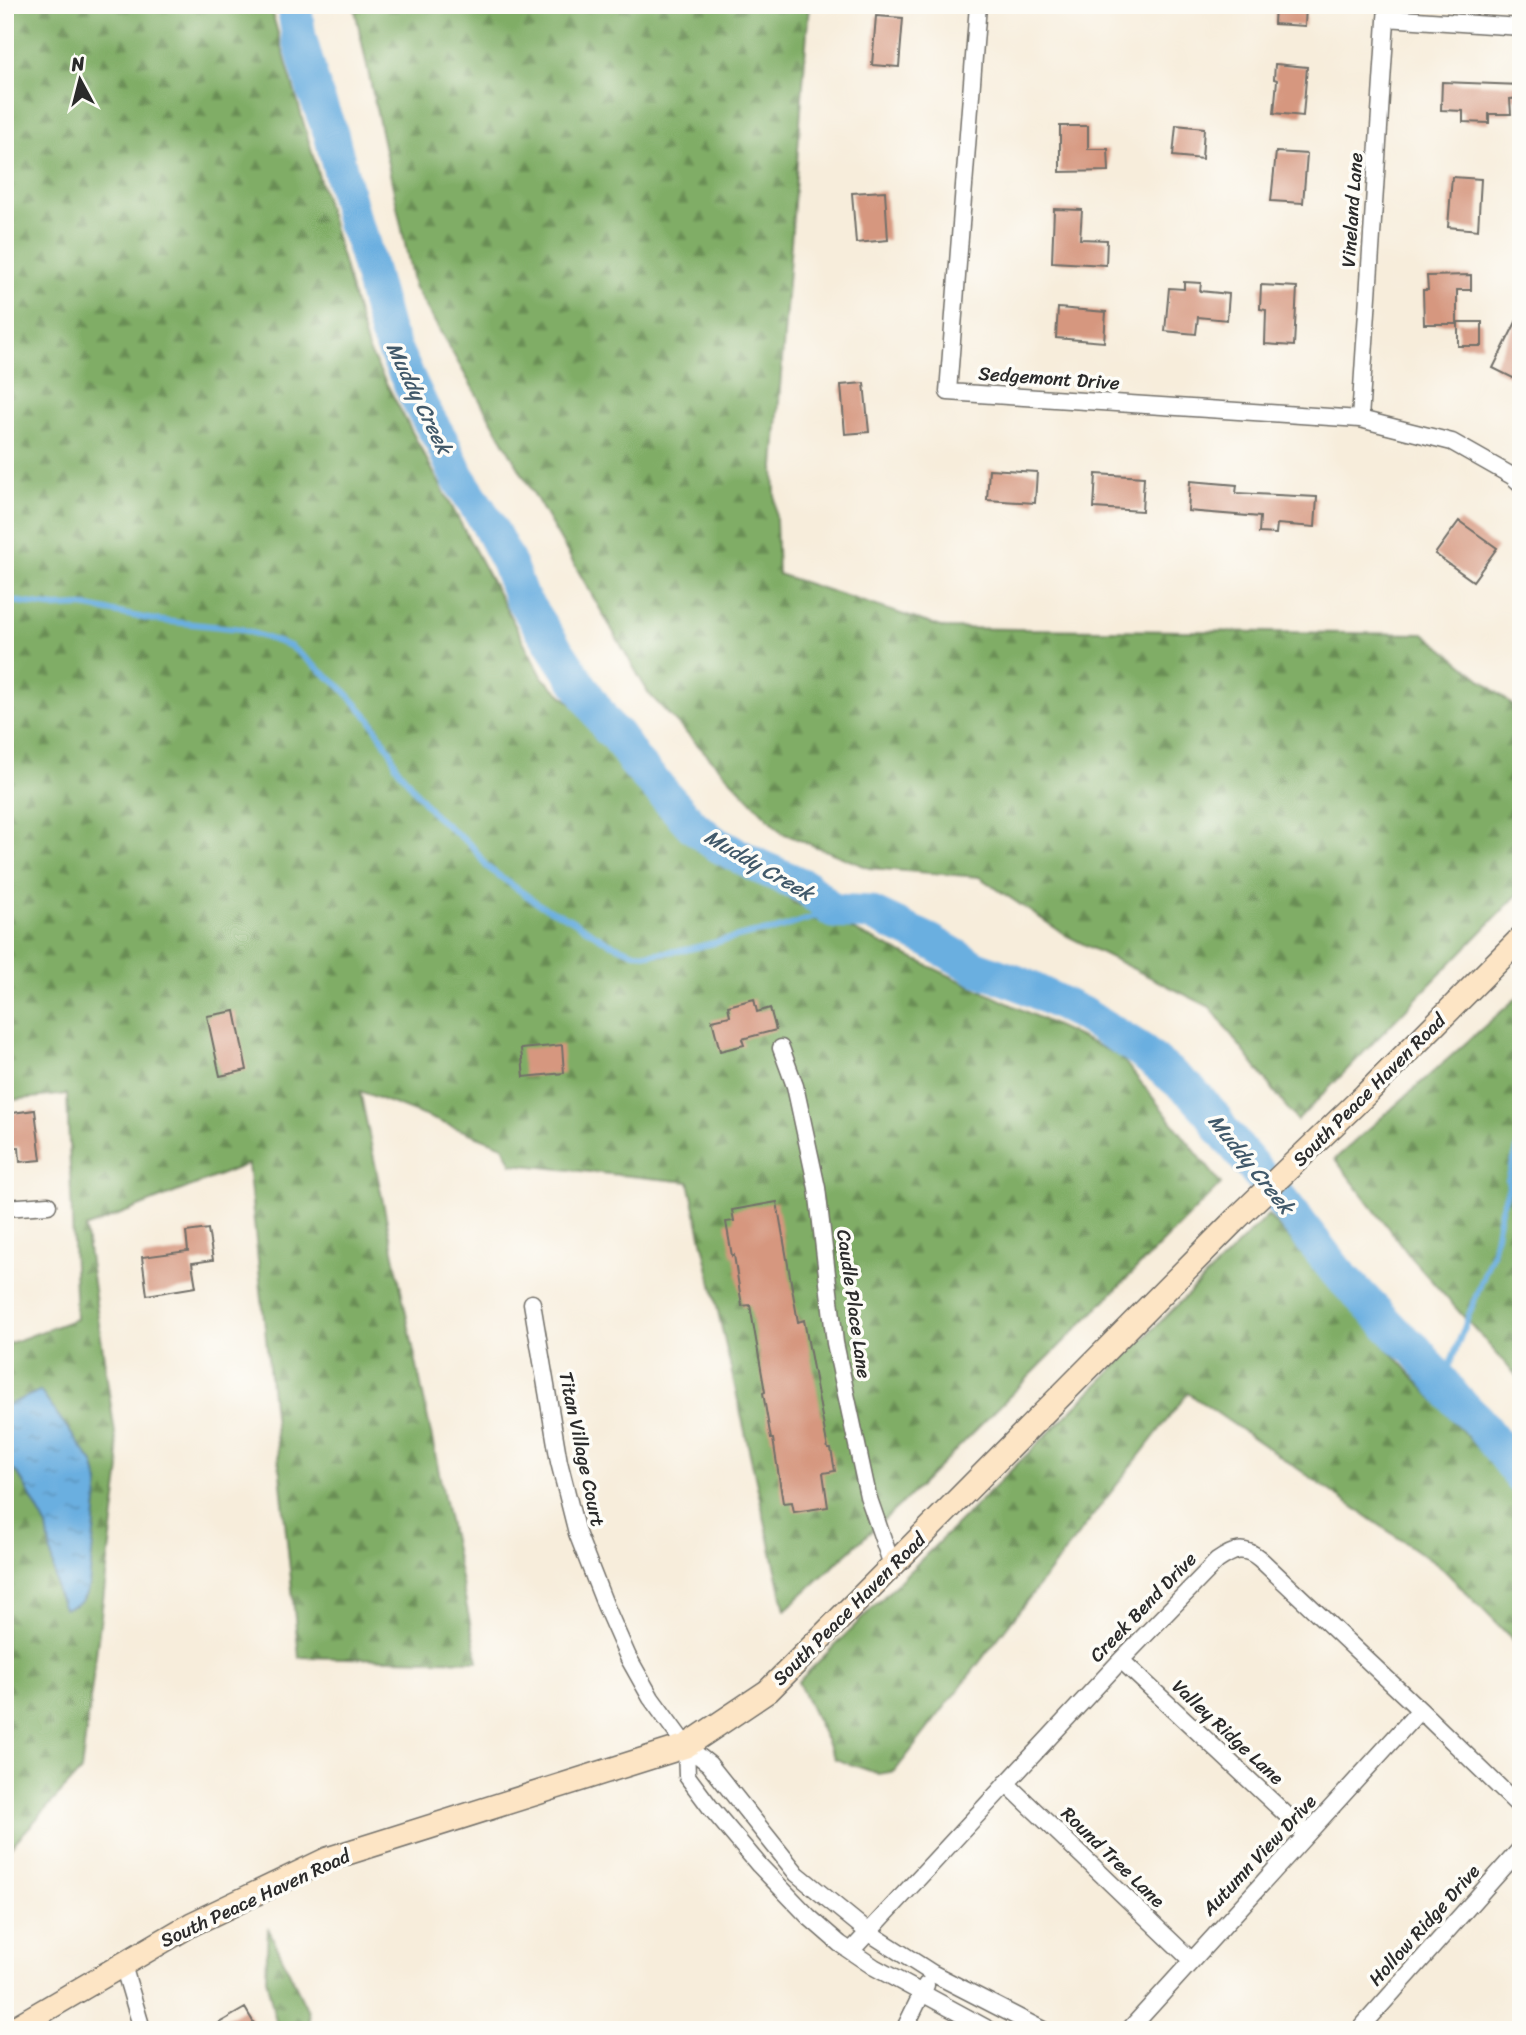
<svg xmlns="http://www.w3.org/2000/svg" width="1526" height="2035" font-family="Sriracha,sans-serif">
  <style>
    .forest { fill: url(#forest-firs); stroke: #566c48; stroke-width: 2 }
    .water { fill: url(#water-ripples); stroke: #4b6d86; stroke-width: 2 }
    .lines { fill: none; stroke-linecap: round; stroke-linejoin: round }
    .stream { stroke: #6bafe0; stroke-width: 6 }
    .river { stroke: #6bafe0; stroke-width: 35 }
    .building { fill: #d6977f }
    .street-casing { stroke: #726f69; stroke-width: 19 }
    .secondary-casing { stroke: #726f69; stroke-width: 26 }
    .street { stroke: #fff; stroke-width: 16 }
    .secondary { stroke: #fde5c5; stroke-width: 23 }
    .labels { text-anchor: middle; dominant-baseline: central; stroke-width: 7; stroke-linejoin: round; paint-order: stroke }
    .street-label { font-size: 19px; fill: #2b2b2b; stroke: #fdfcf7 }
    .water-label { font-size: 21px; font-style: italic; fill: #41596a; stroke: #fdfcf7 }
  </style>
  <defs>
    <pattern id="forest-firs" width="22" height="20" patternUnits="userSpaceOnUse" patternTransform="scale(1.75)"><rect width="22" height="20" fill="#80ad66"/><path d="M5 1l3.5 6h-7zM16 11l3.5 6h-7z" fill="#698d54"/></pattern>
    <pattern id="water-ripples" width="26" height="14" patternUnits="userSpaceOnUse" patternTransform="scale(1.75)"><rect width="26" height="14" fill="#6bafe0"/><path d="M2 4q2-2 4 0t4 0M15 11q2-2 4 0t4 0" fill="none" stroke="#588fb6"/></pattern>
  </defs>
  <rect width="100%" height="100%" fill="#fdfcf7"/>
  <filter id="ink" filterUnits="userSpaceOnUse"><feTurbulence type="fractalNoise" baseFrequency=".0143" numOctaves="2"/><feDisplacementMap in="SourceGraphic" scale="14" xChannelSelector="R" yChannelSelector="G"/><feConvolveMatrix kernelMatrix="1 2 1 2 8 2 1 2 1" color-interpolation-filters="sRGB"/></filter>
  <filter id="wash" filterUnits="userSpaceOnUse"><feTurbulence type="fractalNoise" baseFrequency=".00686" numOctaves="4" result="noise"/><feDisplacementMap in="SourceGraphic" scale="28" xChannelSelector="R" yChannelSelector="G"/><feGaussianBlur stdDeviation="1.57" result="paint"/><feColorMatrix in="noise" values="0 0 0 0 0 0 0 0 0 0 0 0 0 0 0 0 0 1.4 0 .05"/><feComposite in="paint" operator="in"/></filter>
  <g filter="url(#wash)">
    <rect width="100%" height="100%" fill="#f7eddb"/>
    <path class="forest" d="M 5,5 L 270,5 L 368,349 L 543,678 L 793,902 L 1120,1056 L 1221,1184 L 913,1493 L 785,1610 L 689,1182 L 512,1164 L 503,1146 L 360,1091 L 478,1661 L 299,1657 L 248,1164 L 85,1228 L 120,1468 L 81,1771 L 5,1853 L 5,1345 L 76,1319 L 67,1094 L 5,1101 Z
      M 354,5 L 809,5 L 774,467 L 778,574 L 944,628 L 1425,634 L 1521,712 L 1521,891 L 1297,1121 L 1210,1007 L 1067,936 L 979,877 L 869,868 L 782,833 L 649,694 L 414,286 Z
      M 1521,994 L 1521,1381 L 1413,1260 L 1335,1159 Z
      M 1268,1215 L 1502,1475 L 1521,1502 L 1521,1648 L 1442,1568 L 1188,1393 L 895,1771 L 879,1774 L 835,1759 L 798,1682 Z
      M 268,1928 L 308,2011 L 310,2030 L 278,2030 L 266,1978 Z"/>
    <path class="water" d="M 40,1391 L 93,1463 L 99,1482 L 89,1585 C 85,1600 80,1606 64,1608 L 57,1593 L 47,1527 L 19,1475 L 5,1463 L 5,1406 Z"/>
    <g class="lines">
      <path class="stream" d="M 5,600 L 56,607 L 83,606 L 154,620 L 241,629 L 290,646 L 341,687 L 370,719 L 391,752 L 396,766 L 434,815 L 472,846 L 487,867 L 540,905 L 568,918 L 609,943 L 635,953 L 650,954 L 685,950 L 754,933 L 775,930 L 833,911
        M 1443,1383 L 1492,1254 L 1501,1209 L 1509,1187 L 1508,1180 L 1521,1137"/>
      <path class="river" d="M 294,5 L 299,37 L 315,93 L 331,134 L 354,224 L 361,237 L 387,334 L 422,408 L 442,442 L 457,476 L 487,522 L 508,562 L 521,597 L 609,729 L 617,735 L 635,762 L 693,826 L 716,844 L 760,867 L 806,887 L 833,911 L 870,913 L 930,941 L 976,968 L 1021,984 L 1082,1014 L 1136,1047 L 1192,1092 L 1212,1114 L 1221,1129 L 1282,1201 L 1337,1272 L 1399,1336 L 1415,1349 L 1457,1401 L 1477,1420 L 1521,1477"/>
    </g>
    <g id="blocks">
      <path class="building" d="M 1275,5 L 1306,5 L 1305,26 L 1274,24 Z
        M 876,16 L 903,18 L 899,67 L 872,65 Z
        M 1275,64 L 1307,67 L 1303,116 L 1274,113 L 1277,80 L 1274,79 Z
        M 1442,82 L 1521,85 L 1521,98 L 1510,99 L 1511,114 L 1489,114 L 1489,123 L 1463,122 L 1463,111 L 1441,110 Z
        M 1176,125 L 1204,128 L 1202,159 L 1173,156 Z
        M 1060,126 L 1088,126 L 1088,149 L 1108,149 L 1109,171 L 1060,172 Z
        M 1276,152 L 1307,154 L 1303,203 L 1271,201 Z
        M 1452,177 L 1481,179 L 1478,230 L 1448,227 Z
        M 885,191 L 888,240 L 856,243 L 852,193 Z
        M 1054,209 L 1082,210 L 1080,239 L 1107,240 L 1106,265 L 1052,262 Z
        M 1471,275 L 1471,290 L 1457,290 L 1457,324 L 1424,324 L 1423,290 L 1428,290 L 1427,276 Z
        M 1184,282 L 1201,283 L 1200,291 L 1229,294 L 1227,320 L 1198,317 L 1196,334 L 1165,331 L 1169,288 L 1184,289 Z
        M 1261,285 L 1297,287 L 1294,346 L 1265,344 L 1266,310 L 1260,309 Z
        M 1058,308 L 1106,312 L 1104,342 L 1056,338 Z
        M 1521,312 L 1521,382 L 1493,368 Z
        M 1458,322 L 1482,322 L 1482,346 L 1458,346 Z
        M 864,383 L 869,432 L 845,434 L 841,385 Z
        M 989,469 L 1037,472 L 1035,503 L 987,500 Z
        M 1096,474 L 1144,477 L 1142,511 L 1094,508 Z
        M 1190,481 L 1237,485 L 1236,493 L 1317,497 L 1315,527 L 1277,524 L 1276,534 L 1259,533 L 1260,517 L 1188,511 Z
        M 1459,521 L 1497,548 L 1473,581 L 1435,554 Z
        M 754,999 L 757,1012 L 770,1008 L 776,1030 L 742,1039 L 744,1045 L 720,1051 L 712,1020 L 730,1016 L 728,1006 Z
        M 235,1011 L 247,1070 L 220,1076 L 207,1016 Z
        M 562,1045 L 564,1073 L 524,1077 L 521,1049 Z
        M 35,1110 L 41,1160 L 20,1162 L 19,1147 L 5,1148 L 5,1114 Z
        M 777,1202 L 798,1322 L 804,1320 L 828,1449 L 831,1449 L 835,1471 L 823,1473 L 828,1507 L 794,1512 L 792,1502 L 783,1503 L 773,1439 L 771,1439 L 763,1393 L 765,1392 L 750,1305 L 742,1306 L 734,1255 L 732,1256 L 726,1222 L 734,1221 L 732,1210 Z
        M 208,1229 L 213,1260 L 192,1263 L 196,1287 L 147,1295 L 142,1257 L 188,1251 L 186,1232 Z
        M 245,2008 L 258,2030 L 207,2030 Z"/>
    </g>
  </g>
  <g filter="url(#ink)">
    <use href="#blocks" fill-opacity="0" stroke="#726f69" stroke-width="2"/>
    <g class="lines">
      <defs>
        <path id="street" d="M 978,5 L 948,392 L 1360,419 L 1452,442 L 1512,476 L 1521,484
          M 1386,18 L 1521,27
          M 1360,419 L 1387,5
          M 781,1048 L 795,1086 L 817,1188 L 835,1343 L 868,1496 L 892,1565
          M 5,1208 L 48,1205
          M 532,1303 L 559,1462 L 577,1533 L 606,1607 L 628,1657 L 651,1698 L 686,1746 L 709,1764 L 797,1874 L 868,1932 L 932,1973 L 1043,2030
          M 1121,1660 L 1307,1834
          M 686,1746 L 687,1776 L 710,1807 L 759,1865 L 809,1917 L 840,1944 L 874,1967 L 990,2030
          M 1006,1783 L 1191,1960
          M 851,1951 L 1121,1660 L 1217,1561 C 1233,1550 1244,1545 1260,1559 L 1420,1710 L 1521,1808
          M 123,1965 L 140,2022 L 138,2030
          M 904,2030 L 926,1985
          M 1129,2030 L 1420,1710
          M 1359,2030 L 1521,1848"/>
        <path id="secondary" d="M 11,2030 L 192,1924 L 328,1859 L 686,1746 L 768,1691 L 1236,1219 L 1365,1095 L 1521,938"/>
      </defs>
      <use href="#street" class="street-casing"/>
      <use href="#secondary" class="secondary-casing"/>
      <use href="#street" class="street"/>
      <use href="#secondary" class="secondary"/>
    </g>
  </g>
  <g class="labels">
    <g class="street-label">
      <text transform="translate(1352 210) rotate(-86)">Vineland Lane</text>
      <text transform="translate(1049 378) rotate(4)">Sedgemont Drive</text>
      <text transform="translate(1369 1090) rotate(-45)">South Peace Haven Road</text>
      <text transform="translate(854 1304) rotate(82)">Caudle Place Lane</text>
      <text transform="translate(582 1449) rotate(78)">Titan Village Court</text>
      <text transform="translate(1143 1607) rotate(-46)">Creek Bend Drive</text>
      <text transform="translate(849 1609) rotate(-45)">South Peace Haven Road</text>
      <text transform="translate(1228 1732) rotate(43)">Valley Ridge Lane</text>
      <text transform="translate(1259 1855) rotate(-47)">Autumn View Drive</text>
      <text transform="translate(1113 1857) rotate(44)">Round Tree Lane</text>
      <text transform="translate(255 1898) rotate(-25)">South Peace Haven Road</text>
      <text transform="translate(1424 1925) rotate(-48)">Hollow Ridge Drive</text>
    </g>
    <g class="water-label">
      <text transform="translate(419 398) rotate(64)">Muddy Creek</text>
      <text transform="translate(759 865) rotate(30)">Muddy Creek</text>
      <text transform="translate(1251 1164) rotate(51)">Muddy Creek</text>
    </g>
  </g>
  <rect width="1526" height="2035" fill="none" stroke="#fdfcf7" stroke-width="28"/>
  <g transform="translate(80 80) rotate(353)" stroke="#fdfcf7" stroke-width="5" paint-order="stroke">
  <path d="M0-5L12 26L0 18L-12 26Z" fill="#2b2b2b"/>
  <text y="-10" font-size="19" font-weight="bold" text-anchor="middle" fill="#2b2b2b">N</text>
  </g>
</svg>
